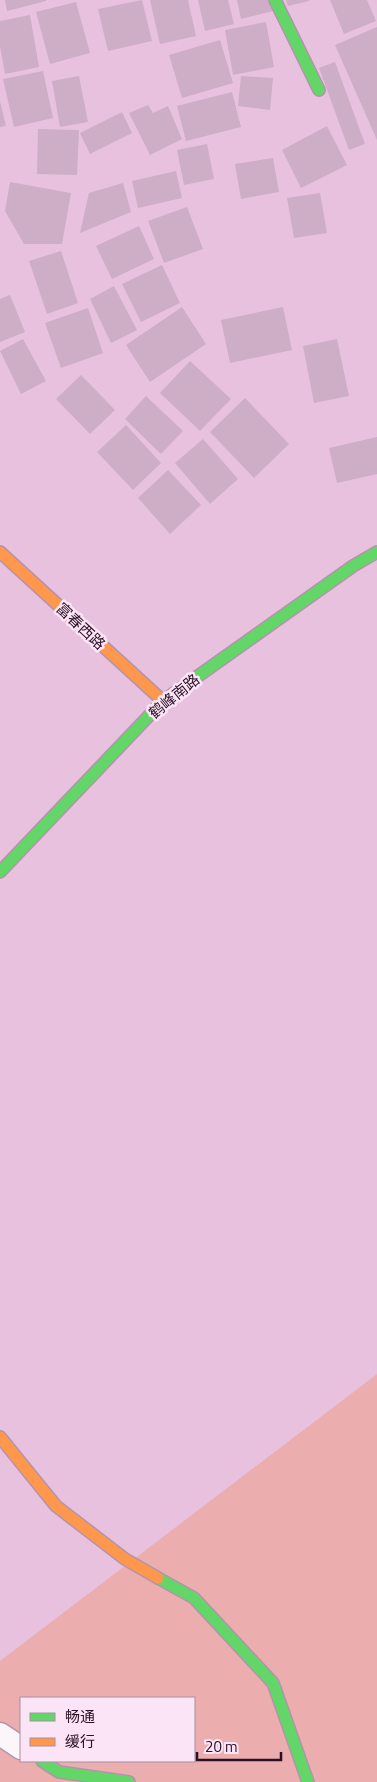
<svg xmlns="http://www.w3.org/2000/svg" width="377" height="1782" font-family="'Titillium Web','Noto Sans SC',sans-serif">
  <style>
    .green { fill: #ebadae; fill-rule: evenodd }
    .building { fill: #ceadc6 }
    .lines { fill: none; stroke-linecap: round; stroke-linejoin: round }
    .street-casing { stroke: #b394ac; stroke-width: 25 }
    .fast-casing { stroke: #b394ac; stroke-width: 14 }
    .slow-casing { stroke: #b394ac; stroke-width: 14 }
    .street { stroke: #fcf6fa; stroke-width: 22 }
    .fast { stroke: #63d668; stroke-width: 11 }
    .slow { stroke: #ff974d; stroke-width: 11 }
    .labels { text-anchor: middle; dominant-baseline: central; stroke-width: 5; stroke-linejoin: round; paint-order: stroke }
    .street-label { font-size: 15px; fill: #2a1025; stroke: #fbe4f5 }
  </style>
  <rect width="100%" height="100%" fill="#e8c1df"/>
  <path class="green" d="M 377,1374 L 377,1782 L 0,1782 L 0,1661 ZM 21,1698 L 194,1698 L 194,1761 L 21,1761 Z"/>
  <path class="building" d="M 5,0 L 46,0 L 46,1 L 7,11 Z
    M 142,0 L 152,41 L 108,51 L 98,9 Z
    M 150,0 L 188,0 L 196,36 L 160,44 Z
    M 198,0 L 228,0 L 234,24 L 205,31 Z
    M 237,0 L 270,0 L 273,11 L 241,19 Z
    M 286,0 L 309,0 L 309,1 L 288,6 Z
    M 330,0 L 367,0 L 376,21 L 344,34 Z
    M 76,2 L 90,53 L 50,64 L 36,12 Z
    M 30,15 L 39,67 L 5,74 L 0,46 L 0,21 Z
    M 266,22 L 274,67 L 233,75 L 225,30 Z
    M 377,27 L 377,140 L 335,45 Z
    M 220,40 L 233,83 L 182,98 L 169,55 Z
    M 335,62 L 365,144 L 349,150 L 319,68 Z
    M 43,71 L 53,118 L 14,127 L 3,79 Z
    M 79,76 L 88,122 L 60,127 L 52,81 Z
    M 241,76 L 273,78 L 270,110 L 238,106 Z
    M 232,92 L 241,127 L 186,141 L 177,106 Z
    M 0,101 L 6,126 L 0,127 Z
    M 148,105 L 153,113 L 168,106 L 182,139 L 150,155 L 129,113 Z
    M 122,112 L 132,133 L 90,154 L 80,133 Z
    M 327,126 L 347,165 L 301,188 L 282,150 Z
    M 38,129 L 79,130 L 77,175 L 37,174 Z
    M 207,144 L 214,179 L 184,185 L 177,150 Z
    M 273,158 L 279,192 L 241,199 L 235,164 Z
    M 176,171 L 182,198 L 138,208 L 132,181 Z
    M 10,182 L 71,193 L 62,244 L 24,244 L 5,211 Z
    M 123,183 L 131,212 L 80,233 L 89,193 Z
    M 320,193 L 327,233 L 294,238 L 287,198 Z
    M 187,207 L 203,249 L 164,263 L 148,221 Z
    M 139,226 L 154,259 L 112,279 L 96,246 Z
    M 61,251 L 78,303 L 47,314 L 29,261 Z
    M 162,265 L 180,303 L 141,322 L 122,284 Z
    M 114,286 L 137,330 L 111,343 L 90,299 Z
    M 10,295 L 25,332 L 0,342 L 0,299 Z
    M 182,307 L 206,344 L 150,382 L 126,345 Z
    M 283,307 L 292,350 L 230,363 L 221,320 Z
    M 88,308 L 103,353 L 61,368 L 45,323 Z
    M 23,339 L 46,381 L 21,394 L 0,351 Z
    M 337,339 L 349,396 L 314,403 L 303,346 Z
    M 190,361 L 231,399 L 200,431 L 160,393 Z
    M 81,375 L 115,410 L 90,434 L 56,399 Z
    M 146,396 L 183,431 L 161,454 L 125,419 Z
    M 245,398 L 289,444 L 254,478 L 210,432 Z
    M 126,425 L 161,463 L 133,490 L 97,452 Z
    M 377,437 L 377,474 L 337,483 L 329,448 Z
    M 203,439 L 238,479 L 210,504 L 175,463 Z
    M 168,470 L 201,505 L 170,534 L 138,498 Z"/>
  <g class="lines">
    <defs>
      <path id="street" d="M 0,1734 L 21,1748"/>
      <path id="fast" d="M 275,0 L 319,90
        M 0,872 L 163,701 L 353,566 L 377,552
        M 158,1578 L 194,1598 L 273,1683 L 308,1782
        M 42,1761 L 59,1772 L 129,1782"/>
      <path id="slow" d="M 0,552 L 163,701
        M 0,1437 L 56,1506 L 125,1559 L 158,1578"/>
    </defs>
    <use href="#street" class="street-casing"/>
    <use href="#fast" class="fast-casing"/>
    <use href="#slow" class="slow-casing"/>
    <use href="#street" class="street"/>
    <use href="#fast" class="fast"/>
    <use href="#slow" class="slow"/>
  </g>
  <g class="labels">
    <g class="street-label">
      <text transform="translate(81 626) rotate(43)">富春西路</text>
      <text transform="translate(174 696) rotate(-39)">鹤峰南路</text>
    </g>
  </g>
  <rect x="20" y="1697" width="175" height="65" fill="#fbe4f5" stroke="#a78fa2"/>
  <rect x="30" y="1713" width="25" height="8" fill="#63d668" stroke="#a78fa2"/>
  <text x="65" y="1722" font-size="15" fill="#2a1025">畅通</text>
  <rect x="30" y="1738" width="25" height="8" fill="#ff974d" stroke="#a78fa2"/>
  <text x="65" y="1747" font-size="15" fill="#2a1025">缓行</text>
  <path d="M197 1752v8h84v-8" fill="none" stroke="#2a1025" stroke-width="2.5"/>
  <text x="205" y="1752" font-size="15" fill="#2a1025" stroke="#fbe4f5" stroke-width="4" paint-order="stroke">20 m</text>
</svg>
